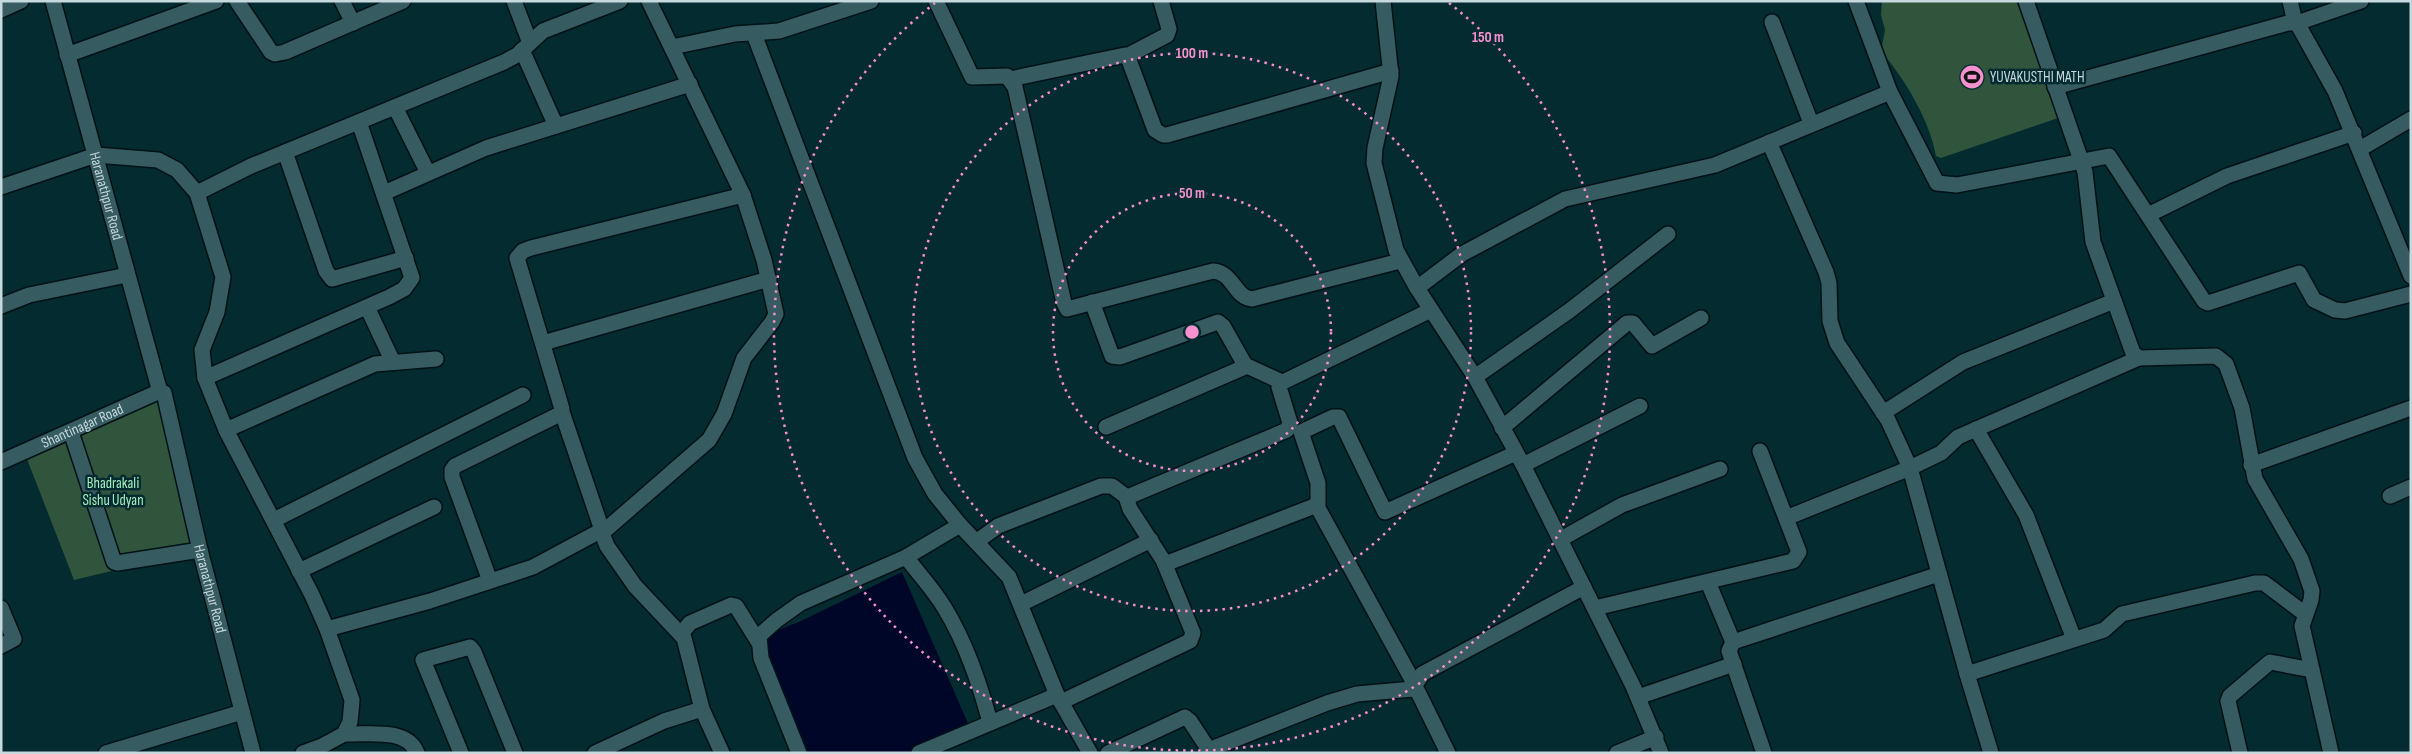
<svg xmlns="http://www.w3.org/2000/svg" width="2412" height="754" font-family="'Sofia Sans Condensed',sans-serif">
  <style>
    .green { fill: #30543c }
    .water { fill: #000628 }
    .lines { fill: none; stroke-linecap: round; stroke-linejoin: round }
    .minor-casing { stroke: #001216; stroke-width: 18 }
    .minor { stroke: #365b61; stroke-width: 15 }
    .ring { fill: none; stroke: #f790ce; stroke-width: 2.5; stroke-dasharray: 2.5 5 }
    .labels { text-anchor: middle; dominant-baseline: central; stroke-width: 5; stroke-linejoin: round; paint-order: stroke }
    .poi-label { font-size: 15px; fill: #c6d9dd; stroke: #032b30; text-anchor: start }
    .street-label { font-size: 15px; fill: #c6d9dd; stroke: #032b30 }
    .park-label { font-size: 15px; fill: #a4f1bd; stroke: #032b30 }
    .centre { fill: #f790ce; stroke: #032b30; stroke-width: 2.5 }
    .ring-label { font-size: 15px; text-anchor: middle; font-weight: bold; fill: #f790ce; stroke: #032b30; stroke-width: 5; stroke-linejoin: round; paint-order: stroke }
  </style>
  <rect width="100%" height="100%" fill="#032b30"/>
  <path class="green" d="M 1882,1 L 2016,1 L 2028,28 L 2058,118 L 1941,158 L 1936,156 C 1929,118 1905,80 1881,51 L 1885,30 L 1881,15 Z
    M 158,392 L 199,550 L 74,580 L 25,454 Z"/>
  <path class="water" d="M 902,572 L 970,728 L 914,753 L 806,753 L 761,637 L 801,621 Z"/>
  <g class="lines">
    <defs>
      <g id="minor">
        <path id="s1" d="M 53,1 L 160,392"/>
        <path d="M 237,1 L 271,52 L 275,54 L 285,52 L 403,1"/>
        <path d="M 342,1 L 353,23"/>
        <path d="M 514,1 L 530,43"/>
        <path d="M 649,1 L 743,195 L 764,260 L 776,314 L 772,322 L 744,358 L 724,414 L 709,440 L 602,533 L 607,546 L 635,586 L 684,638 L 702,709 L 722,753"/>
        <path d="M 936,1 L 972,77 L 1007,76 L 1015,87 L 1064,303 L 1067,309 L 1213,271 C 1233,272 1235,298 1252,299 L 1400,261"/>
        <path d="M 1383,1 L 1391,76 L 1375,148 L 1374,163 L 1396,250 L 1417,288 L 1475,377 L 1523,465 L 1633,686 L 1661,753"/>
        <path d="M 1856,1 L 1890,92 L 1937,183 L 1957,185 L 2109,156 L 2204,301 L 2208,303 L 2299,273 L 2314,300 L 2335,310 L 2345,311 L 2411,294"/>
        <path d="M 2026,1 L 2085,172 L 2093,242 L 2133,353 L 2139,358 L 2216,356 L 2226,364 L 2242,408 L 2255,479 L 2301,559 L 2312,591 L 2311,600 L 2302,626 L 2331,753"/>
        <path d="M 2290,1 L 2295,22"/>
        <path d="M 1,10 L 21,1"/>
        <path d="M 1772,22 L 1811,123"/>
        <path d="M 2297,23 L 2361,1"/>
        <path d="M 754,34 L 915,458 L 935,494 L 960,525 L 1009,577 L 1057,695 L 1090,753"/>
        <path d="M 672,47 L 735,34 L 779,31 L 871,1"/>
        <path d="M 522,50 L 556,126"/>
        <path d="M 67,55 L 216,1"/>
        <path d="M 1127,56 L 1167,35 L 1169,29 L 1161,1"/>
        <path d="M 1010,79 L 1125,55 L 1129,60 L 1155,130 L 1163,135 L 1167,135 L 1391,71"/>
        <path d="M 2055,87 L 2288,23 L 2297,23 L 2335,91 L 2411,276"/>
        <path d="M 395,107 L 428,173"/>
        <path d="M 1769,142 L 1826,272 L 1829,283 L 1830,321 L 1837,343 L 1888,420 L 1910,468 L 1967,674 L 1991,753"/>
        <path d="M 2360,149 L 2411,119"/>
        <path d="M 285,152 L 326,271 L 332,279 L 406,258"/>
        <path d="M 1,187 L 96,155 L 158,160 L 177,170 L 197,193 L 223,277 L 217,312 L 202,350 L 205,378 L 226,430 L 312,595 L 327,629 L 352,700 L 350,722 L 344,734 L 322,746 L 303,753"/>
        <path d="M 197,193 L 251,166 L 504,62 L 517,55 L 543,31 L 620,1"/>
        <path d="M 384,193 L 486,148 L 690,84"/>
        <path d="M 2148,215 L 2227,176 L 2354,133"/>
        <path d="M 1417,288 L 1462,254 L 1565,199 L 1715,165 L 1890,92"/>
        <path d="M 1092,302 L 1112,356 L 1120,357 L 1218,322 L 1223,326 L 1245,365 L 1282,382"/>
        <path d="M 1,306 L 29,295 L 127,275"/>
        <path d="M 367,307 L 393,362"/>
        <path d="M 543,343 L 769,279"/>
        <path d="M 1475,377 L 1569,311 L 1668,234"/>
        <path d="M 205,378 L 389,297 L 404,289 L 412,278 L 359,122"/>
        <path d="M 1883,413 L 1963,362 L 2114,301"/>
        <path d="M 1106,427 L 1247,366"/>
        <path d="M 1502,428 L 1627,323 L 1633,323 L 1652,346 L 1701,318"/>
        <path d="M 1976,429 L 2026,515 L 2074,639"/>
        <path d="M 226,430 L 375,364 L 436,359"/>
        <path d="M 71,432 L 114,562 L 117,563 L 200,550"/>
        <path id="s2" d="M 1,462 L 158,392 L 164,393 L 200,550 L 253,753"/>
        <path d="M 1523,465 L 1640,406"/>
        <path d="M 2251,465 L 2411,408"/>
        <path d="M 2390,496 L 2411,487"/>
        <path d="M 1786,518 L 1910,468 L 1941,453 L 1958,437 L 2139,358"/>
        <path d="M 274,520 L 523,395"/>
        <path d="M 1561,539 L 1622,505 L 1720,469"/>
        <path d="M 976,542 L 998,526 L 1101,486 L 1112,486 L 1128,498"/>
        <path d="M 906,557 L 960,525"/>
        <path d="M 1165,564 L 1317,505"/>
        <path d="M 299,571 L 434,507"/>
        <path d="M 490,581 L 452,477 L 452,470 L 455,466 L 560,414 L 562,409 L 517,258 L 523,251 L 531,248 L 743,195"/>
        <path d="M 1708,582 L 1733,642"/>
        <path d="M 1021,604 L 1151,540"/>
        <path d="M 1,608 L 14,639 L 1,646"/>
        <path d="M 1595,608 L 1793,561 L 1799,552 L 1760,451"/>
        <path d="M 327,629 L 430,601 L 533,567 L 602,530 L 562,412"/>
        <path d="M 681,634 L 690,623 L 731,605 L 736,606 L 759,643"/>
        <path d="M 1967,674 L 2104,630 L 2122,614 L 2255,583 L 2264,583 L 2305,614"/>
        <path d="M 1415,685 L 1318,508 L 1318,483 L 1301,432 L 1333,417 L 1339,417 L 1385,512 L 1516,453"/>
        <path d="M 1413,689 L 1422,674 L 1584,587"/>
        <path d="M 1638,697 L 1734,664"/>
        <path d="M 1061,702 L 1190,641 L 1193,633 L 1163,560 L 1130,509 L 1127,500 L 1130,496 L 1287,430 L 1290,423 L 1279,387 L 1281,383 L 1431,310"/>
        <path d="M 344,734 C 367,735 407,727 417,753"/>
        <path d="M 106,753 L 242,712"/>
        <path d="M 461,753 L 423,660 L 470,647 L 474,652 L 515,753"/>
        <path d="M 595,753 L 664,721 L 702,709"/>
        <path d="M 799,753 L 761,658 L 759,636 L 777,620 L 801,603 L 906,557 C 918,573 933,589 944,607 C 966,643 979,682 990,722"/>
        <path d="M 919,753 L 1057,695"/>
        <path d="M 1108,753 L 1185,717 L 1190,721 L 1211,753"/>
        <path d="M 1212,753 L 1216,747 L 1327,703 L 1357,694 L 1413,689 L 1418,692 L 1448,753"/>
        <path d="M 1617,753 L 1656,737"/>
        <path d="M 1764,753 L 1729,651 L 1733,642 L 1939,574"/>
        <path d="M 2240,753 L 2228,701 L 2230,696 L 2270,662 L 2312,670"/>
      </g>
    </defs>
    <use href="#minor" class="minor-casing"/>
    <use href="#minor" class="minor"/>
  </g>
  <g class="ring">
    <circle cx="1192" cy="332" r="139"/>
    <circle cx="1192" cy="332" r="279"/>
    <path d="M1449 3A418 418 0 1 1 935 3"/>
  </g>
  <defs>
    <symbol id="stadium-disc" viewBox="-11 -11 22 22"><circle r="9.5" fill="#f790ce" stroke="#032b30"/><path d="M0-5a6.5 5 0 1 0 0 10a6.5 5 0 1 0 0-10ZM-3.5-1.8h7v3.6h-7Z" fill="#111"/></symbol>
  </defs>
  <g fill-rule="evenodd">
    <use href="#stadium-disc" x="1958" y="63" width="28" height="28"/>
  </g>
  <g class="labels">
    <g class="poi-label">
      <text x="1990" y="77">YUVAKUSTHI MATH</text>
    </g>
    <g class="street-label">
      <text stroke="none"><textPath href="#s1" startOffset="202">Haranathpur Road</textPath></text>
      <text stroke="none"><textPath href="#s2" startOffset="89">Shantinagar Road</textPath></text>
      <text stroke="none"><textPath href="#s2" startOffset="379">Haranathpur Road</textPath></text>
    </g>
    <g class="park-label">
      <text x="113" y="483">Bhadrakali<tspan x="113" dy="17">Sishu Udyan</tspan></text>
    </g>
  </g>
  <circle cx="1192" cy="332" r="8" class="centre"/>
  <g class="ring-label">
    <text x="1488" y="42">150 m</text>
    <text x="1192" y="58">100 m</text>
    <text x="1192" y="198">50 m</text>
  </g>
  <rect width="2412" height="754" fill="none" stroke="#c6d9dd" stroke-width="5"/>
</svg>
